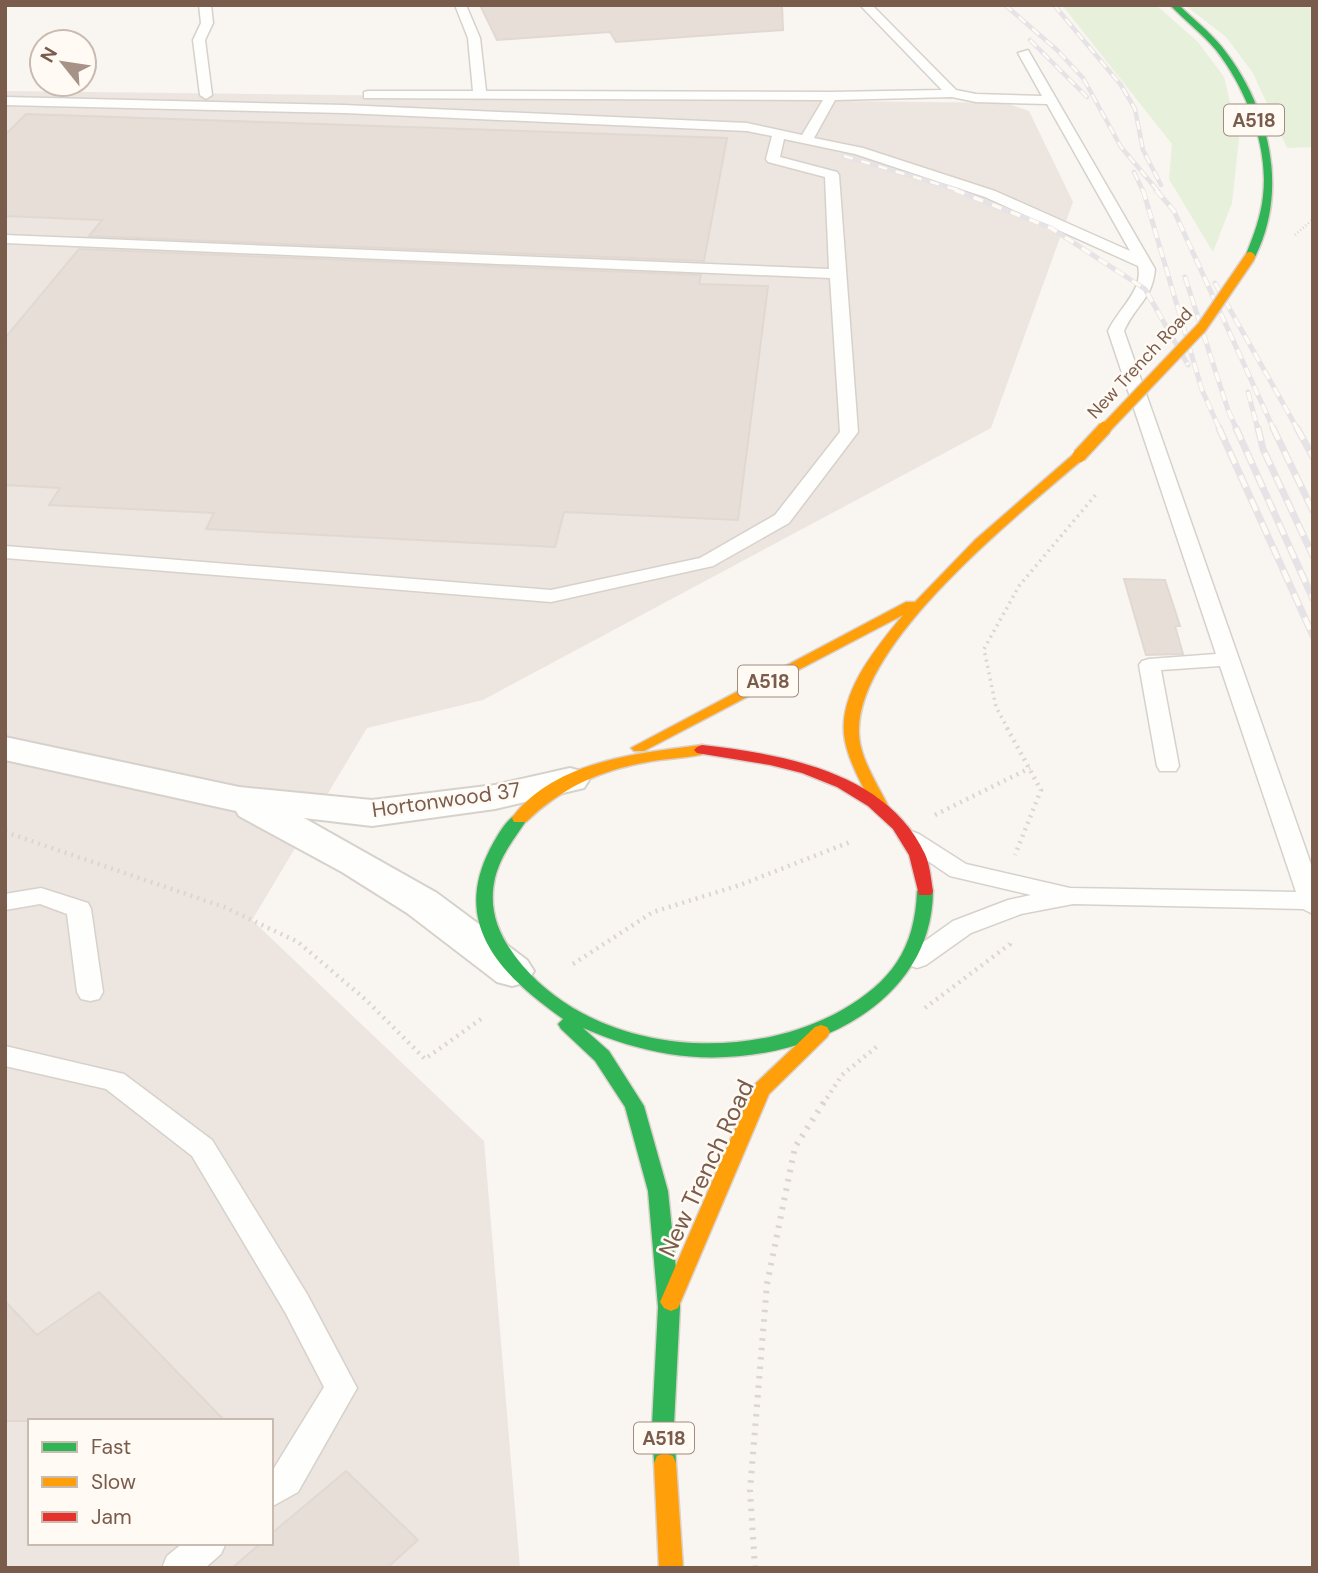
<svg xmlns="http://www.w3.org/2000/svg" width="1318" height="1573" font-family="'DM Sans',sans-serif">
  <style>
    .industrial { fill: #ede5e0; fill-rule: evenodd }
    .green { fill: #e7f0db }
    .building { fill: #e6ded7; stroke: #e2d8d2; stroke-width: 2 }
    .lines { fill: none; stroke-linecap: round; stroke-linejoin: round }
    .lane-casing { stroke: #d7d1cb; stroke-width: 3 }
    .street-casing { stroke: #d7d1cb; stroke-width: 4 }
    .fast-casing { stroke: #dad1cc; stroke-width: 3 }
    .slow-casing { stroke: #dad1cc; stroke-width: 3 }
    .jam-casing { stroke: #dad1cc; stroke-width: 3 }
    .path-far3 { stroke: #dcd5d0; stroke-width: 2.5; stroke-dasharray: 1 2.5; stroke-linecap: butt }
    .path-far2 { stroke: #dcd5d0; stroke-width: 3.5; stroke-dasharray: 2 4.5; stroke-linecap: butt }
    .path-far1 { stroke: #dcd5d0; stroke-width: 4.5; stroke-dasharray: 2 5; stroke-linecap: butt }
    .path { stroke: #dcd5d0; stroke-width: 6; stroke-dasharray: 2.5 7; stroke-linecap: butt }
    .lane { fill: #fefefd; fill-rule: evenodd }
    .street { fill: #fefefd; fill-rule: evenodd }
    .fast { fill: #30b455; fill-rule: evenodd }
    .slow { fill: #ff9f0a; fill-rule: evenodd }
    .jam { fill: #e5322d; fill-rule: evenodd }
    .rail-far2-casing { stroke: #e6e3e7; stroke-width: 4.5 }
    .rail-far1-casing { stroke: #e6e3e7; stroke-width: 5 }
    .rail-casing { stroke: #e6e3e7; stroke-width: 7 }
    .rail-far2 { stroke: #fffaf3; stroke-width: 2.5; stroke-dasharray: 9; stroke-linecap: butt }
    .rail-far1 { stroke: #fffaf3; stroke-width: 3.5; stroke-dasharray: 10; stroke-linecap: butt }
    .rail { stroke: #fffaf3; stroke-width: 4.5; stroke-dasharray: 13; stroke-linecap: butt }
    .slow-bridge-far1-casing { stroke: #dad1cc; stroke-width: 13; stroke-linecap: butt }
    .slow-bridge-casing { stroke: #dad1cc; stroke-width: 16; stroke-linecap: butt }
    .slow-bridge-far1 { stroke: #ff9f0a; stroke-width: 10 }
    .slow-bridge { stroke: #ff9f0a; stroke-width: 13 }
    .labels { text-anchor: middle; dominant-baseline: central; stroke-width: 5; stroke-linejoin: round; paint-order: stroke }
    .far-street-label { font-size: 18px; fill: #7a5c4d; stroke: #fffaf3 }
    .shield { fill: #fffaf3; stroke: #a28b7f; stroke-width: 2 }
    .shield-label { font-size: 19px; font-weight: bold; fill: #7a5c4d }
    .street-label { font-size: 21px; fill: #7a5c4d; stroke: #fffaf3 }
    .near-street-label { font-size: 24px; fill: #7a5c4d; stroke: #fffaf3 }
  </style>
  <rect width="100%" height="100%" fill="#f9f5f0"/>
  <path class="industrial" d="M 5,91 L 1006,103 L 1029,111 L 1073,202 L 991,428 L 483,700 L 367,728 L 252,920 L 484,1141 L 520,1568 L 5,1568 ZM 30,1421 L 271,1421 L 271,1543 L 30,1543 Z"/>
  <path class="green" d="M 1062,5 L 1156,5 L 1198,42 L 1224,77 L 1239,139 L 1232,203 L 1213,252 L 1169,179 L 1172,144 Z
    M 1185,5 L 1313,5 L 1313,147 L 1287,148 L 1253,73 L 1226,37 Z"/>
  <path class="building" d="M 480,5 L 782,5 L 783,30 L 616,42 L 610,32 L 497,40 Z
    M 26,114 L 727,138 L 704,261 L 89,236 L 102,220 L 5,216 L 5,135 Z
    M 79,249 L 701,275 L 699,284 L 768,286 L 738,520 L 564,512 L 555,547 L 206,529 L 214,513 L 49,505 L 60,488 L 5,485 L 5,338 Z
    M 1124,579 L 1165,580 L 1180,626 L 1175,626 L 1183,654 L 1146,655 Z
    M 99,1292 L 225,1421 L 5,1421 L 5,1301 L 37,1335 Z
    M 346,1471 L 418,1540 L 387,1568 L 232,1568 L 261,1543 L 271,1543 L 271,1534 Z"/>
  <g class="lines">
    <defs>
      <path id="lane" d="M 199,5 L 211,5 L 213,23 L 205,40 L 212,95 L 206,99 L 200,95 L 193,40 L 201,23 Z
        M 455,5 L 466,5 L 480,38 L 486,91 L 831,92 L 942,90 L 860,5 L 872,5 L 956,90 L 976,94 L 1042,96 L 1018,53 L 1028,50 L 1155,269 C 1152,300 1136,304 1124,331 L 1313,870 L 1313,914 L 1303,909 L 1073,904 L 1021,914 L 971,933 L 926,965 L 917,968 L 908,965 L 904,959 L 908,953 L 953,921 L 1008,900 L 1031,895 L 950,876 L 903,844 L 899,839 L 903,834 L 911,831 L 919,834 L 966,864 L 1070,888 L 1296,892 L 1220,666 L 1161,670 L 1179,766 L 1176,771 L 1160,771 L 1157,766 L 1139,665 L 1142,661 L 1149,659 L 1216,654 L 1108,331 C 1118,309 1144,290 1138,266 L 985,197 L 855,154 L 784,139 L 780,157 L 837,172 L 839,175 L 858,432 L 789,523 L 713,566 L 551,602 L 5,558 L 5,546 L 551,590 L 700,558 L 775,515 L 840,432 L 830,278 L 5,243 L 5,235 L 829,269 L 825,177 L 768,162 L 766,159 L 772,136 L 747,131 L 344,113 L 5,105 L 5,97 L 344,105 L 747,123 L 802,135 L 823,100 L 364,98 L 364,92 L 368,91 L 473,91 L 468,38 ZM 952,97 L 976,102 L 1047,104 L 1130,251 L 995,191 L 863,148 L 814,138 L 835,100 Z
        M 41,888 L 88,903 L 91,909 L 103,992 L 99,999 L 90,1001 L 81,999 L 77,992 L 67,914 L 40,904 L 5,910 L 5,894 Z
        M 5,1046 L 124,1074 L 212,1140 L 307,1294 L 357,1388 L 298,1492 L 271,1507 L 271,1473 L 324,1387 L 285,1312 L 192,1156 L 106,1089 L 5,1066 Z
        M 183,1543 L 226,1543 L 221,1554 L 205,1568 L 162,1568 L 167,1556 Z"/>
      <path id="street" d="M 5,737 L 239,787 L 372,800 L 495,785 L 570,768 L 584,772 L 589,780 L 584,788 L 495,809 L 372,826 L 304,818 L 437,893 L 527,960 L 534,971 L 527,982 L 512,986 L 497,982 L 407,913 L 342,872 L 239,816 L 236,811 L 5,760 Z"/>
      <path id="fast" d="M 1170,5 L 1179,5 C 1193,19 1209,31 1222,47 C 1269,106 1290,190 1254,259 L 1245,257 C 1253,237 1261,217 1263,196 C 1269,147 1246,88 1216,50 C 1203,34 1185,21 1170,5 Z
        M 520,813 L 528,818 C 515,838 501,854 495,878 C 487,913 501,940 523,966 C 597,1053 745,1065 842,1010 C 891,982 915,949 917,891 L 925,885 L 933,891 C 932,1019 778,1072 669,1054 C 639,1049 611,1040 583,1028 L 609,1051 L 644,1106 L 668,1191 L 680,1307 L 674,1425 L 676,1463 L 673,1470 L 665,1473 L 657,1470 L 654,1463 L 652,1425 L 658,1307 L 648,1191 L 625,1107 L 595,1061 L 561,1029 L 558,1024 L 563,1019 C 504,977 450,927 490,849 C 496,838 507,816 520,813 Z"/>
      <path id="slow" d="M 1079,452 L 1085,456 L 1083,459 C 1018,515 862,638 859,728 C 857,757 880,787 891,812 L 889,816 L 883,817 L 875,812 C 865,789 850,766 845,741 C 836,695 876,648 903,615 L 644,751 L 634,751 L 631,748 L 906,602 L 915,602 L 975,540 L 1075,453 Z
        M 702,745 L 707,747 L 710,750 L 707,753 C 690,758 671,758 653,761 C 603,769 562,787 526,822 L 514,822 L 512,818 C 553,761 639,753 702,745 Z
        M 821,1025 L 827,1027 L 830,1032 L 827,1037 L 769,1094 L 678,1308 L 671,1311 L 664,1308 L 660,1302 L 754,1085 L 815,1027 Z
        M 665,1453 L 673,1456 L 676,1463 L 683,1568 L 659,1568 L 654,1463 L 657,1456 Z"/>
      <path id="jam" d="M 702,745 C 782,754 887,772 925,854 C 930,865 931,879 933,891 L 931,895 L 919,895 L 909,855 L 893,829 L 868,806 L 837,787 L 802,773 L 770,765 L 697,753 L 694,750 L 697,747 Z"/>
    </defs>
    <use href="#lane" class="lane-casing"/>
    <use href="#street" class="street-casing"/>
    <use href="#fast" class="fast-casing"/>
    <use href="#slow" class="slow-casing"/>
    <use href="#jam" class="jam-casing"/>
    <path class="path-far3" d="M 1295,235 L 1313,219"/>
    <path class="path-far2" d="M 1008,729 L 996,707 L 984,649 L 1019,586 L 1098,492"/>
    <path class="path-far1" d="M 1007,728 L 1041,790 L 1015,855
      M 935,815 L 1030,768
      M 5,832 L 224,907 L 298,942 L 366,1000 L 425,1059 L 481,1019
      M 573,964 L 653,912 L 740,885 L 850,842
      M 925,1008 L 1010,944 L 1010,941
      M 823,1104 L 842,1075 L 880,1044"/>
    <path class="path" d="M 755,1568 L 750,1490 L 767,1284 L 795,1147 L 824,1102"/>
    <use href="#lane" class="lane"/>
    <use href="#street" class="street"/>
    <use href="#fast" class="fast"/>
    <use href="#slow" class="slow"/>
    <use href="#jam" class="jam"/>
    <defs>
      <path id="rail-far2" d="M 1005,5 L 1057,50 L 1083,78 L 1121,147 L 1158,191
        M 1054,5 L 1121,85 L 1135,109 L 1143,150 L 1161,185
        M 1030,40 L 1087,97
        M 844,156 L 961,191
        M 1134,172 L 1143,191"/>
      <path id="rail-far1" d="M 955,190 L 1051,228 L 1145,289 L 1188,365
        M 1143,190 L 1202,390 L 1220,430
        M 1156,190 L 1174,211 L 1274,430
        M 1185,277 L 1228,410 L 1237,430
        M 1215,283 L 1298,430
        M 1248,392 L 1258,430"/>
      <path id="rail" d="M 1219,428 L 1313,636
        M 1236,428 L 1313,599
        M 1258,428 L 1263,449 L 1313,556
        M 1273,428 L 1313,511
        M 1297,428 L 1313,457"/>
    </defs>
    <use href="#rail-far2" class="rail-far2-casing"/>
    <use href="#rail-far1" class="rail-far1-casing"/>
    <use href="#rail" class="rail-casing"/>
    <use href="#rail-far2" class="rail-far2"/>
    <use href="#rail-far1" class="rail-far1"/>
    <use href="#rail" class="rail"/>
    <defs>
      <path id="slow-bridge-far1" d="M 1104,430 L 1202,327 L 1250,257"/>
      <path id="slow-bridge" d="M 1079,456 L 1105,428"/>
    </defs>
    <use href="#slow-bridge-far1" class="slow-bridge-far1-casing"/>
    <use href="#slow-bridge" class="slow-bridge-casing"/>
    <use href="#slow-bridge-far1" class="slow-bridge-far1"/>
    <use href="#slow-bridge" class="slow-bridge"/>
  </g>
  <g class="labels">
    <g class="far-street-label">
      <text transform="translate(1140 363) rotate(-47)">New Trench Road</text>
    </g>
    <g class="shield">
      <rect x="1224" y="104.5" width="60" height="31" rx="5"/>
      <rect x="738" y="665.5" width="60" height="31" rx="5"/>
      <rect x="634" y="1422.5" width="60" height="31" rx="5"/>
    </g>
    <g class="shield-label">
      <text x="1254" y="120">A518</text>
      <text x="768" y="681">A518</text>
      <text x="664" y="1438">A518</text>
    </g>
    <g class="street-label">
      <text transform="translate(446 800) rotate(-8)">Hortonwood 37</text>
    </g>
    <g class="near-street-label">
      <text transform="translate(706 1168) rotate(-65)">New Trench Road</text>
    </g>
  </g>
  <rect width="1318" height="1573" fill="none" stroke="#7a5c4d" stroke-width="14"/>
  <rect x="28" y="1419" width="245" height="126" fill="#fffaf3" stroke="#cabbb1" stroke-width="2"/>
  <rect x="42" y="1442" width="35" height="10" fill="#30b455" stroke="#cabbb1" stroke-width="2"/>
  <text x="91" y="1454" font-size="21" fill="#7a5c4d">Fast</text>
  <rect x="42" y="1477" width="35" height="10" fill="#ff9f0a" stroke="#cabbb1" stroke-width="2"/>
  <text x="91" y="1489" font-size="21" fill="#7a5c4d">Slow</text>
  <rect x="42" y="1512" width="35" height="10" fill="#e5322d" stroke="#cabbb1" stroke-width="2"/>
  <text x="91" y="1524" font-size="21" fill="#7a5c4d">Jam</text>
  <g transform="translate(63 63) rotate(300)"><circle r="33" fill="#fffaf3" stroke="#cabbb1" stroke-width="2"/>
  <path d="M0-5L12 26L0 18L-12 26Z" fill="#a69286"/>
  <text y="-10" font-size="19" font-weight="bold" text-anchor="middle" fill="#7a5c4d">N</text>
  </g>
</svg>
